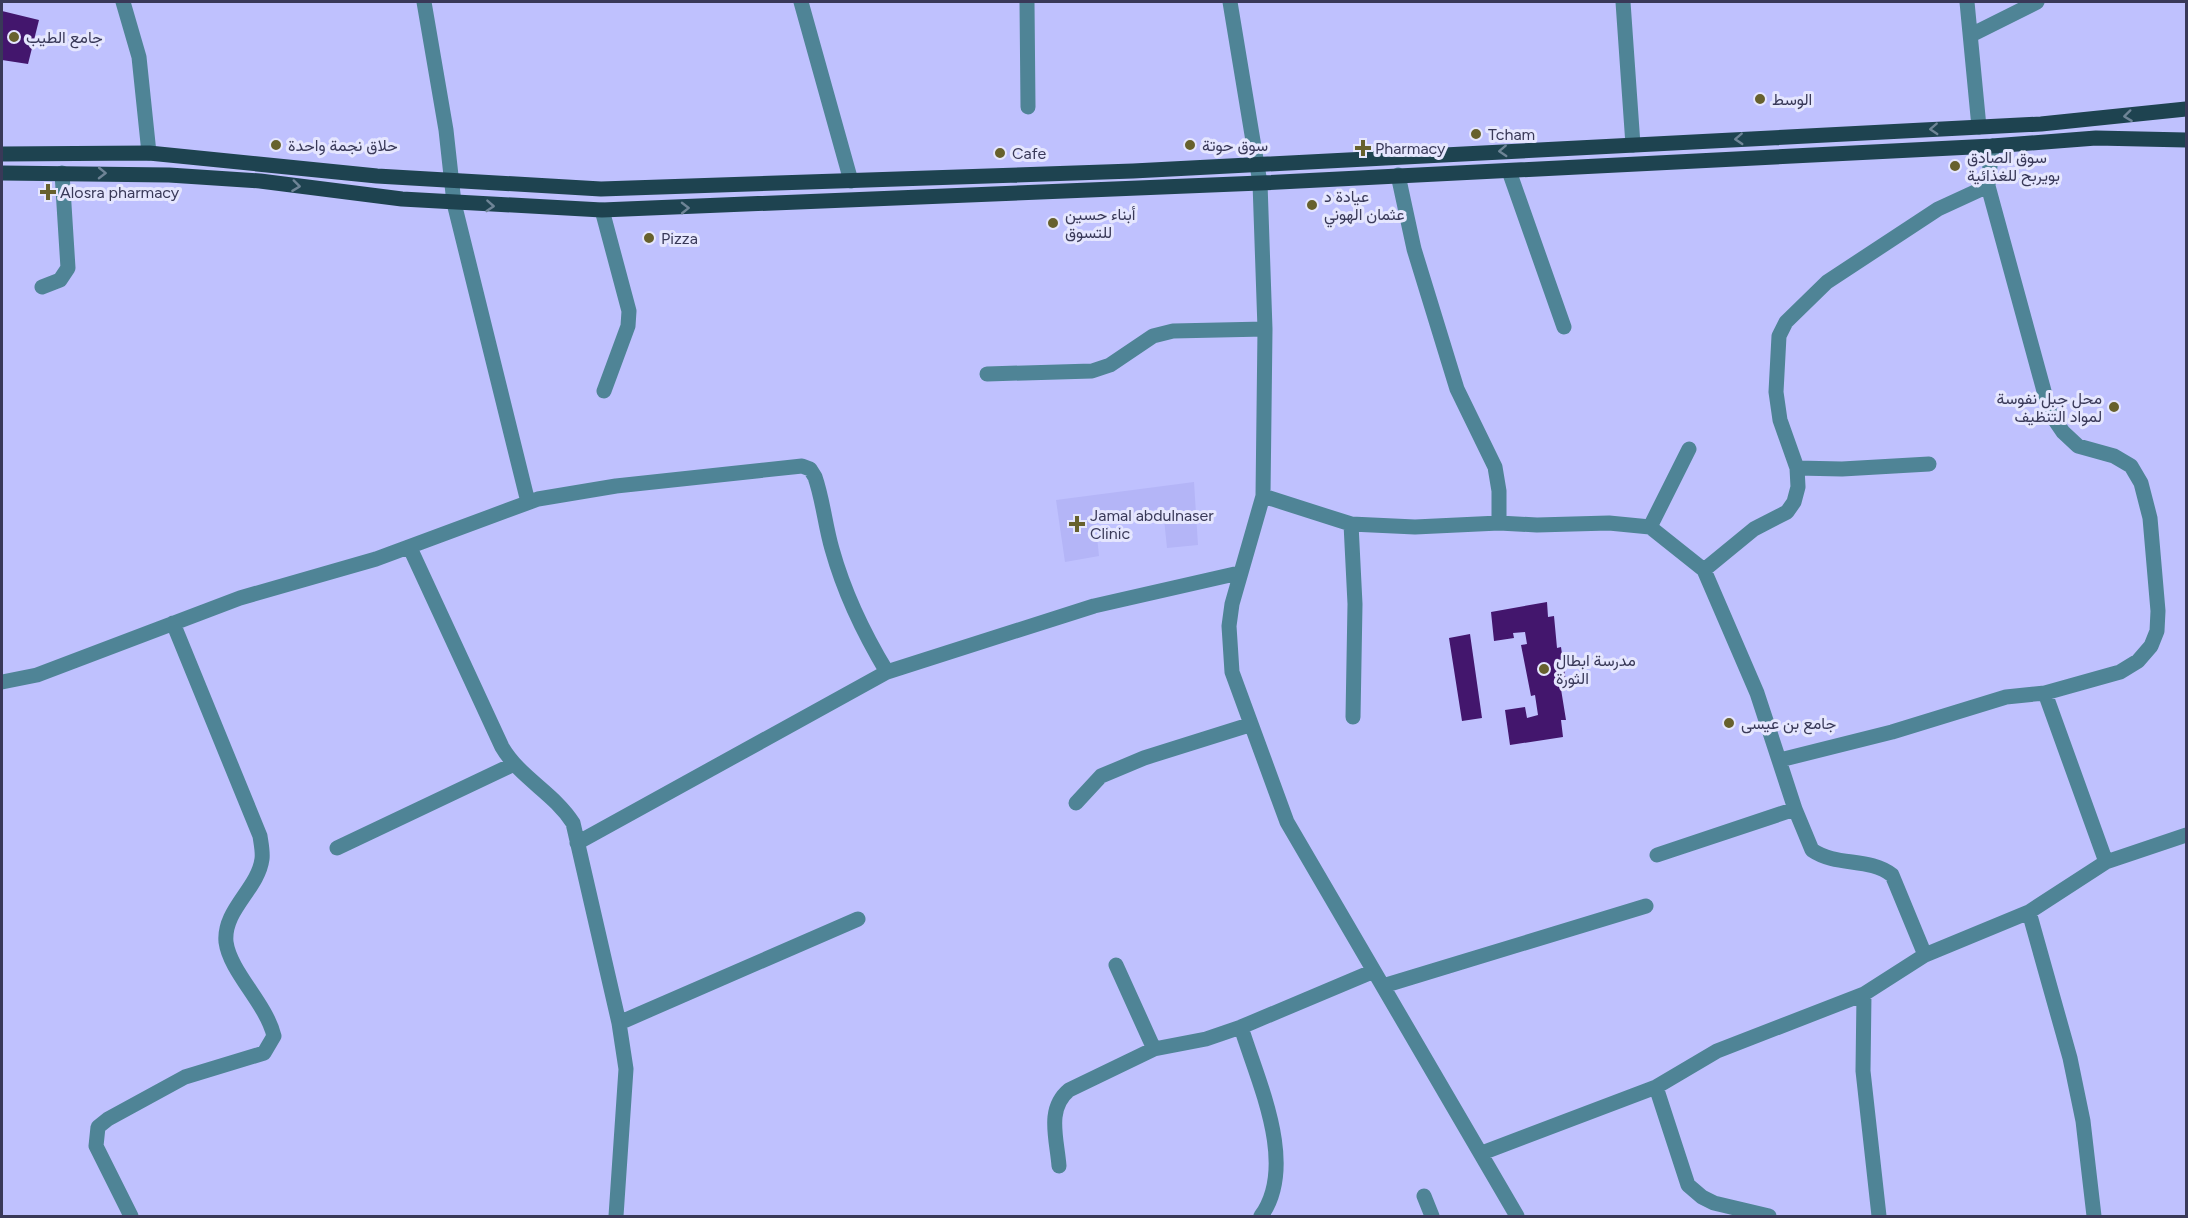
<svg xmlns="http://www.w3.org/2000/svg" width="2188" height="1218" font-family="Figtree,Vazirmatn,sans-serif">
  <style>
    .built { fill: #b4b5f7 }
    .building { fill: #43166d }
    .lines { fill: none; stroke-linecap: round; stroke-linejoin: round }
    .minor { stroke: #4f8496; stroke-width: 15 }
    .major { stroke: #1e4350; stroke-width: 15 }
    .oneway { stroke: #6e8496 }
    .poi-dot { fill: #67612d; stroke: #e5e6fe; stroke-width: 2 }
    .labels { text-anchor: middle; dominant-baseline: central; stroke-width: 6; stroke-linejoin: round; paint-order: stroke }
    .poi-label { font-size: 16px; fill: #393958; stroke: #e5e6fe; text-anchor: start }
  </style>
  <rect width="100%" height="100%" fill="#bfc1fe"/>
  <path class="built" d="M 1194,482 L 1198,545 L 1167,548 L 1163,509 L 1141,511 L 1141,518 L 1117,521 L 1115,515 L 1095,517 L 1099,556 L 1065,562 L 1056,500 Z"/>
  <path class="building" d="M 2,11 L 39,20 L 28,64 L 2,60 Z
    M 1547,602 L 1548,617 L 1554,616 L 1557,648 L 1561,647 L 1566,682 L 1560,683 L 1566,720 L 1561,720 L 1563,737 L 1510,745 L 1505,710 L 1525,707 L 1527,718 L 1538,715 L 1535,695 L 1531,696 L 1521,645 L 1527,644 L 1525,632 L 1513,633 L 1514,638 L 1494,641 L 1491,612 Z
    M 1470,634 L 1482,718 L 1462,721 L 1449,638 Z"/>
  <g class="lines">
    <path class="minor" d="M 123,2 L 139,57 L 149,153
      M 424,2 L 446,130 L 454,203 L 528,502
      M 801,2 L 851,181
      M 1027,2 L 1028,107
      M 1230,2 L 1260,183 L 1265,329 L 1263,496 L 1232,604 L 1229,626 L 1232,672 L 1287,822 L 1517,1216
      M 1623,2 L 1633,145
      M 1967,2 L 1979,127
      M 1971,35 L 2037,2
      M 1509,171 L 1564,327
      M 1398,175 L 1414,249 L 1457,389 L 1495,467 L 1499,491 L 1499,523
      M 602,210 L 629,311 L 628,326 L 604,391
      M 42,287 L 60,280 L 68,268 L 62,173
      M 987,374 L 1092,371 L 1110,365 L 1153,336 L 1173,331 L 1265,329
      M 1797,468 L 1842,469 L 1929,464
      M 1263,496 L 1351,524 L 1415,527 L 1499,523 L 1537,525 L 1609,523 L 1650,527 L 1704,570 L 1757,693 L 1795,809 L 1812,850 C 1837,867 1869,857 1892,875 L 1925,955
      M 1351,524 L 1355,604 L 1353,717
      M 1650,527 L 1689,449
      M 410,548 L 502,747 C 520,778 554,793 573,823 L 619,1023 L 626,1069 L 616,1216
      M 1704,570 L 1754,529 L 1787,512 L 1794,502 L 1798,487 L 1797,468 L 1780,420 L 1776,392 L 1779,336 L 1786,322 L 1827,282 L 1938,209 L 1988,186
      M 2,682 L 37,675 L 240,598 L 376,559 L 538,499 L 616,486 L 802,466 L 810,469 L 815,477 C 823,500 825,525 832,549 C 844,592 864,634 887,672
      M 2045,693 L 2106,862
      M 1780,760 L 1892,732 L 2006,697 L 2045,693 L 2120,672 L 2138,661 L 2151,646 L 2157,631 L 2158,611 L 2150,518 L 2141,483 L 2131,466 L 2114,456 L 2078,446 L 2063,432 L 2050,413 L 1988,186 L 1992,146
      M 1076,803 L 1101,776 L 1144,758 L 1249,725
      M 577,843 L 887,672 L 1094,606 L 1239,573
      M 337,848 L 512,765
      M 1657,855 L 1795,809
      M 2029,912 L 2070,1058 L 2083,1121 L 2094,1216
      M 1116,965 L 1154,1049
      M 1383,986 L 1646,906
      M 1864,994 L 1863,1071 L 1879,1216
      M 619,1023 L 858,919
      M 1241,1027 C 1258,1082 1298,1165 1261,1216
      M 1656,1087 L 1688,1185 L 1702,1197 L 1714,1203 L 1769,1216
      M 1482,1153 L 1656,1087 L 1717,1051 L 1864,994 L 1925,955 L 2029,912 L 2106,862 L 2186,835
      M 1059,1166 C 1057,1139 1046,1109 1069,1090 L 1154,1049 L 1206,1039 L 1241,1027 L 1374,971
      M 1424,1196 L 1432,1216
      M 131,1216 L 96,1146 L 98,1127 L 108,1119 L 185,1077 L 264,1053 L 274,1036 C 266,1003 230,972 226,942 C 223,910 258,889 262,859 C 263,852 261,843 260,836 L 173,623"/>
    <path class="major" d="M 2,154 L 149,153 L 377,176 L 601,189 L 1133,171 L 2041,124 L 2186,109
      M 2,173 L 169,175 L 260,181 L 402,199 L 602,210 L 1260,183 L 1992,146 L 2096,138 L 2186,140"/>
  </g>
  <defs><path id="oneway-chevron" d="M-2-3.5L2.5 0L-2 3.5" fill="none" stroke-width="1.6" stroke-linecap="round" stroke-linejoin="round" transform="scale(1.5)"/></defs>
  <g class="oneway">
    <use href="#oneway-chevron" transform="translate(2128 116) rotate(173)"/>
    <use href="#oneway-chevron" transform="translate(1934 129) rotate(177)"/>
    <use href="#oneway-chevron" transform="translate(1739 139) rotate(177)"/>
    <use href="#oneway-chevron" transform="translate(1503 151) rotate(177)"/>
    <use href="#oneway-chevron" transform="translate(102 173) rotate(1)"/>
    <use href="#oneway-chevron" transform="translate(296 186) rotate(7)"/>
    <use href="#oneway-chevron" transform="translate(490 206) rotate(4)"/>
    <use href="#oneway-chevron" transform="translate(685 208) rotate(-1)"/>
  </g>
  <g class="poi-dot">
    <circle cx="14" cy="37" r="6"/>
    <circle cx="1760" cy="99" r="6"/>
    <circle cx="1476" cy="134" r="6"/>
    <circle cx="276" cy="145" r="6"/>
    <circle cx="1190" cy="145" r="6"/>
    <path d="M1360 139h6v6h6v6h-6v6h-6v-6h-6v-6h6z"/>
    <circle cx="1000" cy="153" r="6"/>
    <circle cx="1955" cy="166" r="6"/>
    <path d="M45 183h6v6h6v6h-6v6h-6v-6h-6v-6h6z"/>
    <circle cx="1312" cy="205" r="6"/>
    <circle cx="1053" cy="223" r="6"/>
    <circle cx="649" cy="238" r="6"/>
    <circle cx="2114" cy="407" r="6"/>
    <path d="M1074 515h6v6h6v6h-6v6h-6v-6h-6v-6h6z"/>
    <circle cx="1544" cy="669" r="6"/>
    <circle cx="1729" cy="723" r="6"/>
  </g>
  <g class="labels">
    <g class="poi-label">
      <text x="26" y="37">جامع الطيب</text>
      <text x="1772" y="99">الوسط</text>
      <text x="1488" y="134">Tcham</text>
      <text x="288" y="145">حلاق نجمة واحدة</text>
      <text x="1202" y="145">سوق حوتة</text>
      <text x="1375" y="148">Pharmacy</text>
      <text x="1012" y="153">Cafe</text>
      <text x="1967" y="157">سوق الصادق<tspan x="1967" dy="18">بويربح للغذائية</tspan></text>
      <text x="60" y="192">Alosra pharmacy</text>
      <text x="1324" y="196">عيادة د<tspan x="1324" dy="18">عثمان الهوني</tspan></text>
      <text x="1065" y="214">أبناء حسين<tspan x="1065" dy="18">للتسوق</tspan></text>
      <text x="661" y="238">Pizza</text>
      <text x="2102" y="398" text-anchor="end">محل جبل نفوسة<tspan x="2102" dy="18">لمواد التنظيف</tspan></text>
      <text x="1090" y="515">Jamal abdulnaser<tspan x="1090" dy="18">Clinic</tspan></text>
      <text x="1556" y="660">مدرسة ابطال<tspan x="1556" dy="18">الثورة</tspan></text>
      <text x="1741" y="723">جامع بن عيسى</text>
    </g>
  </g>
  <rect width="2188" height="1218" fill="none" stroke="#393958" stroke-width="6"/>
</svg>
